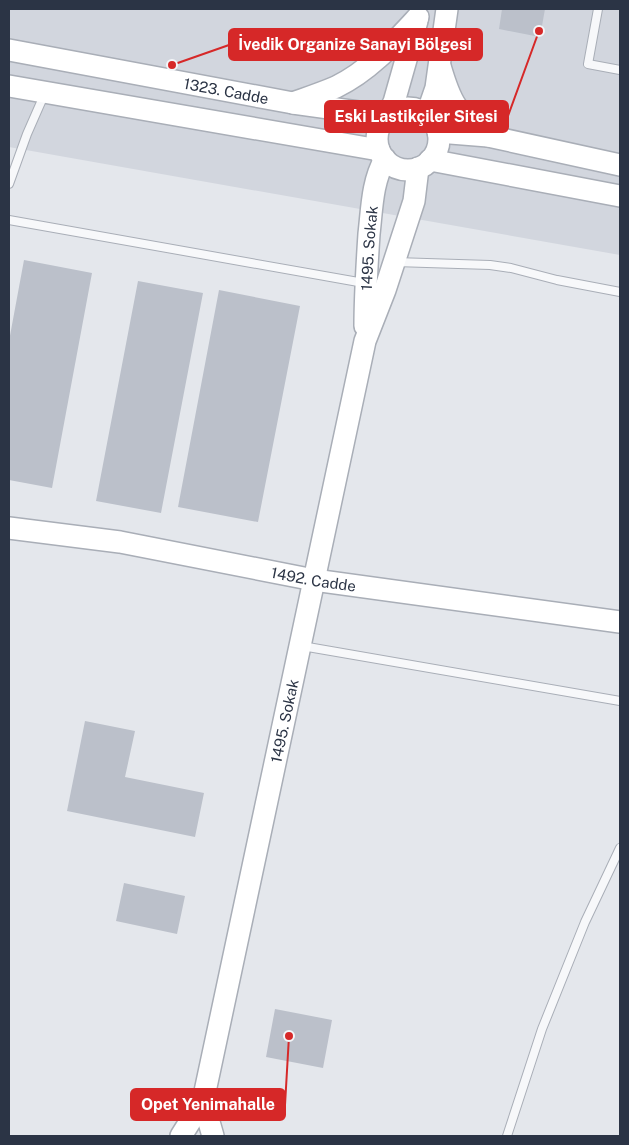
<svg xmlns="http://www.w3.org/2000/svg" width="629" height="1145" font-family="'Public Sans',sans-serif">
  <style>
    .built { fill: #d2d6de }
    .building { fill: #bbc0ca }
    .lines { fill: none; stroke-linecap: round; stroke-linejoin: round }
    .lane-casing { stroke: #a9aeb7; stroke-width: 10 }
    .secondary-casing { stroke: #a9aeb7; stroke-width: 24 }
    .lane { stroke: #f7f8fa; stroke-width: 8 }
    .secondary { stroke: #fff; stroke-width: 21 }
    .labels { text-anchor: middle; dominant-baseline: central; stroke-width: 4.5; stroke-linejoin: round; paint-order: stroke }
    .street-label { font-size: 15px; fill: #2b3445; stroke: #f4f6f9 }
    .leader { fill: none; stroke: #d62828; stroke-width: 2 }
    .callout-dot { fill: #d62828; stroke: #f4f6f9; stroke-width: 2 }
    .callout { fill: #d62828; stroke: #d62828; stroke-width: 2 }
    .callout-label { font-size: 16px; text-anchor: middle; font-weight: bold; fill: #fff }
  </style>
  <rect width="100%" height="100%" fill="#e4e7ec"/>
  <path class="built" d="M 9,9 L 620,9 L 620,255 L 9,147 Z"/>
  <path class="building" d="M 502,9 L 545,9 L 540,37 L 499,29 Z
    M 24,260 L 92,273 L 52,488 L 9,480 L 9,341 Z
    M 138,281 L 203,293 L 161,513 L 96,501 Z
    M 219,290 L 300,306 L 258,522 L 178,507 Z
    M 85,721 L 135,731 L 125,777 L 204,793 L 195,837 L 67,811 Z
    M 124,883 L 185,896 L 177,934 L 116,921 Z
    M 275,1009 L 332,1020 L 323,1068 L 266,1057 Z"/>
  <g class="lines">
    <defs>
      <path id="lane" d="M 598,9 L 588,64 L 620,70
        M 9,184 L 27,134 L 45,93
        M 9,220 L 364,283
        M 395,262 L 490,265 L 511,268 L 557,280 L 620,292
        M 302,646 L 620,701
        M 507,1136 L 542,1029 L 585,922 L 620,848"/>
      <g id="secondary">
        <path id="s1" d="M 9,50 L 293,103 L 387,116"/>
        <path d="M 440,66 C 451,104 456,112 488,136"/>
        <path d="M 9,86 L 379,150"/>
        <path d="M 293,103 C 307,98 322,93 336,87 C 369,71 393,44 418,17"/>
        <circle cx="408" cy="139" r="31"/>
        <path d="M 427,114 L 436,88 L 447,9"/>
        <path d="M 387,116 L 394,102 L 417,21"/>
        <path d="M 438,132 L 488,136 L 620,165"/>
        <path d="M 430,160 L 620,196"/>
        <path id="s2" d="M 365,326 C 365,295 367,265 369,234 C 372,208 372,182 385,159"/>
        <path id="s3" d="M 9,528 L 120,542 L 314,580 L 620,622"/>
        <path d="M 203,1101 L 213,1136"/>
        <path id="s4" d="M 181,1136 L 203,1101 L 365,341 L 385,290 L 414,201 L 418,168"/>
      </g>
    </defs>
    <use href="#lane" class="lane-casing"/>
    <use href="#secondary" class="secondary-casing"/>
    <use href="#lane" class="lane"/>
    <use href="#secondary" class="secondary"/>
  </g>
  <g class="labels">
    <g class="street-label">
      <text stroke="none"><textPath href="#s1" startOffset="221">1323. Cadde</textPath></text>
      <text stroke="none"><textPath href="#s2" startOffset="78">1495. Sokak</textPath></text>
      <text stroke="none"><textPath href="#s3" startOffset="309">1492. Cadde</textPath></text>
      <text stroke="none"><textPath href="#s4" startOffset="430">1495. Sokak</textPath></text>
    </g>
  </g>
  <path class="leader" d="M172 65L229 45M539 31L508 116M289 1036L285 1105"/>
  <g class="callout-dot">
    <circle cx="172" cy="65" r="5"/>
    <circle cx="539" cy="31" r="5"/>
    <circle cx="289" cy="1036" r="5"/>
  </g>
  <g class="callout">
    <rect x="229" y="29" width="253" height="31" rx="5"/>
    <rect x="325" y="101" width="183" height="31" rx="5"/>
    <rect x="131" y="1089" width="154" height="31" rx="5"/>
  </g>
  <g class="callout-label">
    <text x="355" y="50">İvedik Organize Sanayi Bölgesi</text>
    <text x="416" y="122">Eski Lastikçiler Sitesi</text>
    <text x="208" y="1110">Opet Yenimahalle</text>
  </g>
  <rect width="629" height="1145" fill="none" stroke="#2b3445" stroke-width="20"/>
</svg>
